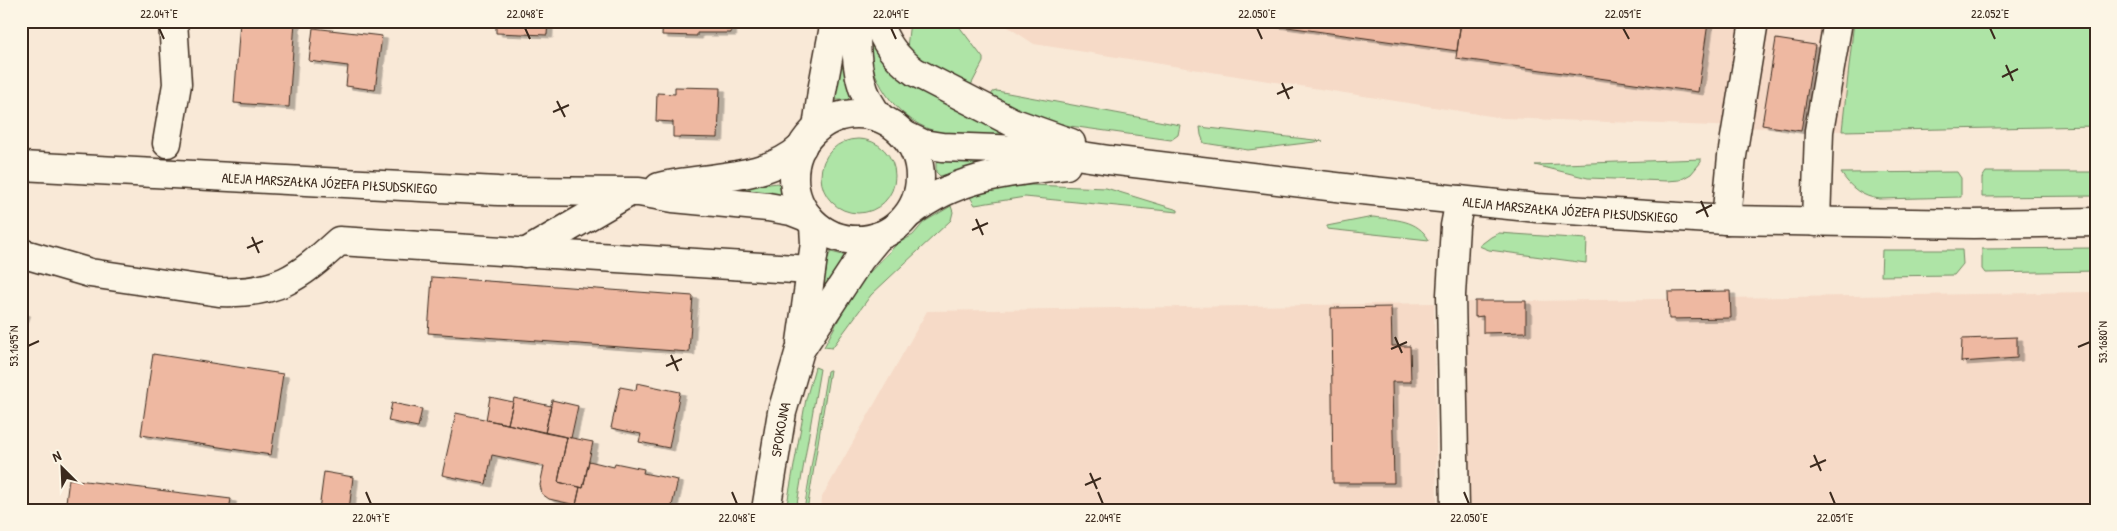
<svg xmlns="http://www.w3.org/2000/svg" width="2117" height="531" font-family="'Patrick Hand',sans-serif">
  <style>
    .built { fill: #f6dac7 }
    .green { fill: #aee4a6; stroke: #748762 }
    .building { fill: #eeb8a1; stroke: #3b2a1e; filter: url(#shadow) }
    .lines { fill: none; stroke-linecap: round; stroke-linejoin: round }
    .minor-casing { stroke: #3b2a1e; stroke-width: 31 }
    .minor { stroke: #fcf5e5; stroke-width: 28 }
    .ticks { fill: none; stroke: #3b2a1e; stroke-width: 2 }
    .labels { text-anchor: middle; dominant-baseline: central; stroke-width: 4; stroke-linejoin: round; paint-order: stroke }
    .street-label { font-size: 14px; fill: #3b2a1e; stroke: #fcf5e5 }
    .neatline { fill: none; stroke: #3b2a1e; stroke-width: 2 }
    .ticks-label { font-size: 12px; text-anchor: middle; fill: #3b2a1e }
  </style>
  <defs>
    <filter id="shadow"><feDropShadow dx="5.5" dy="3" stdDeviation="0" flood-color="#0004"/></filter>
  </defs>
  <rect width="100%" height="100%" fill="#f9e9d7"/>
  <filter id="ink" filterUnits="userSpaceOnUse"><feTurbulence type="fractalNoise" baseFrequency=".02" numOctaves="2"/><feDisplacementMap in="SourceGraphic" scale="10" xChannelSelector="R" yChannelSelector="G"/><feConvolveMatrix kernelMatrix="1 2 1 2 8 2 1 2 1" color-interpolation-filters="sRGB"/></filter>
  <g filter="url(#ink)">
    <path class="built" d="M 999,21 L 1854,21 L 1842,131 L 1503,118 L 1034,44 Z
      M 2096,292 L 2096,510 L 1470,510 L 1467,302 Z
      M 1434,303 L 1437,510 L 821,510 L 822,497 L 927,311 Z"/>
    <path class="green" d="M 910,21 L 955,21 L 983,58 L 983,62 L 970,87 L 919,58 L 907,48 Z
      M 1854,21 L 2096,21 L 2096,126 L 1842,131 Z
      M 871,43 L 881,58 L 1008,135 L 1006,137 C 986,136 962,138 941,133 C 900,123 872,85 868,44 Z
      M 844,46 L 850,97 L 847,100 L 834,100 Z
      M 997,91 L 1180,125 L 1178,135 L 1171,140 L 1070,126 L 1037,118 L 990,97 L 993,92 Z
      M 1200,127 L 1323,141 L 1248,150 L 1204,143 L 1201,135 Z
      M821 176a37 37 0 1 1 74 0a37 37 0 1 1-74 0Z
      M 936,157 L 993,163 L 940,176 L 936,172 Z
      M 1701,159 L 1701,162 L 1691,174 L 1680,180 L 1667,181 L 1588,178 L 1535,165 Z
      M 1957,172 L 1961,178 L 1961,197 L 1880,199 C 1862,197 1851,188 1841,173 Z
      M 1986,172 L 2096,172 L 2096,196 L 1982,197 L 1982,178 Z
      M 778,183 L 780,185 L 781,197 L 719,190 Z
      M 1030,185 L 1106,188 L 1178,210 L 1178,212 L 1025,197 L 975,205 L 970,197 L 990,190 Z
      M 951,206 L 953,212 L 951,220 L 871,295 L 832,348 L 824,347 L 848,302 L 864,278 L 897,244 L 913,235 L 924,222 Z
      M 1373,217 C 1396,220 1417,219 1429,240 L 1327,229 L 1327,226 Z
      M 1499,233 L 1587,239 L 1586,263 L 1489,250 L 1479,246 L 1491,237 Z
      M 2096,248 L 2096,271 L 1985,273 L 1982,269 L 1982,249 Z
      M 1882,250 L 1962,250 L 1963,264 L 1954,275 L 1881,276 Z
      M 831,252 L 847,256 L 815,304 L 829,255 Z
      M 815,367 L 820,369 L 796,510 L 786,510 L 806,399 Z
      M 829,370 L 830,370 L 807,510 L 804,510 L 827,371 Z"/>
    <path class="building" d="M 240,21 L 295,21 L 289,107 L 234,103 Z
      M 496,21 L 548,21 L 547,35 L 496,33 Z
      M 663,21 L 731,21 L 731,33 L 697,33 L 697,36 L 662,35 Z
      M 1245,21 L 1461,21 L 1457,51 Z
      M 1461,21 L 1693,21 L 1708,23 L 1698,92 L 1456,58 Z
      M 313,28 L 382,36 L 375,90 L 346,86 L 348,66 L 309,61 Z
      M 1776,39 L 1815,45 L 1801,131 L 1762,125 Z
      M 675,87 L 720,88 L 718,138 L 673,137 L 673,122 L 656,121 L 657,93 L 675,94 Z
      M 432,277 L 693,296 L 689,352 L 428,333 Z
      M 1730,291 L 1731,318 L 1669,319 L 1668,292 Z
      M 1475,301 L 1526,301 L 1526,332 L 1483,333 L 1483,316 L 1475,317 Z
      M 1391,307 L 1392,346 L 1410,346 L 1411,382 L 1392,382 L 1394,483 L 1333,483 L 1331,308 Z
      M 21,312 L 25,313 L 21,324 Z
      M 2017,337 L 2017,358 L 1961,362 L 1962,339 Z
      M 153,354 L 283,374 L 271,455 L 141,435 Z
      M 637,383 L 680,392 L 669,448 L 639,442 L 641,434 L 611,428 L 620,387 L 636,390 Z
      M 490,397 L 513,402 L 508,424 L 486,420 Z
      M 514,398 L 551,406 L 545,433 L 508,424 Z
      M 552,400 L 578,406 L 571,438 L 545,433 Z
      M 392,403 L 422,409 L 418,427 L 388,421 Z
      M 456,413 L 567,437 L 558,482 L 580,487 L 576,505 L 549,499 L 542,494 L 540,485 L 544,466 L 492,455 L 486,484 L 442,475 Z
      M 567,437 L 593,442 L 583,488 L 558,482 Z
      M 589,461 L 614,467 L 615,463 L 644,469 L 643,473 L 678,480 L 671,510 L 598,510 L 576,505 L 580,487 L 583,488 Z
      M 324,472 L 353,477 L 349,510 L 319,510 Z
      M 69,479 L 231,499 L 229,510 L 65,510 Z
      M 1183,507 L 1183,510 L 1040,510 Z"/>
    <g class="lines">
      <defs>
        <g id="minor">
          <path d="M 856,21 C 855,53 857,95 881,118"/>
          <path d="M 878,21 C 884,43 897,59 915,72 L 1012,122 L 1071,143"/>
          <circle cx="857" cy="177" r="63"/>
          <path d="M 817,128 L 822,91 L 835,21"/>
          <path id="s1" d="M 904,135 L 923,144 L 942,147 L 1049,151 L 1109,160 L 1353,189 L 1537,208 L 1726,220 L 1973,224 L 2096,222"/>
          <path d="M 167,143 L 177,84 L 173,21"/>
          <path id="s2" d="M 21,166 L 498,191 L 639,192 L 673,198 L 768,207 L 791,211 L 809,218"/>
          <path d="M 659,187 C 705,176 766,181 802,147"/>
          <path d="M 910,213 C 957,176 1008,172 1066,165"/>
          <path d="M 1726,220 L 1732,156 L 1754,21"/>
          <path d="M 1816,222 L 1819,131 L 1838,21"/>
          <path d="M 21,253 L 90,273 L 219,292 C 277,294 297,279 339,241 L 811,270"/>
          <path d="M 525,253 L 628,193"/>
          <path d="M 801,342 L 815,243 L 814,226 L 809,218"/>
          <path id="s3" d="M 766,510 L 782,412 L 800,350 L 860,259 L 879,236"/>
          <path d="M 1455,510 L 1451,295 L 1455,226 L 1460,200"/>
        </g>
      </defs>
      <use href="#minor" class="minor-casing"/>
      <use href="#minor" class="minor"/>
    </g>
  </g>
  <path class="ticks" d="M 159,28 L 164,39M 525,28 L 530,39M 891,28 L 896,39M 1257,28 L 1262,39M 1623,28 L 1629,39M 1990,28 L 1995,39M 2006,65 L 2013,81M 2002,77 L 2018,69M 1282,83 L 1289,99M 1277,94 L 1293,87M 557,101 L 565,117M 553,112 L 569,105M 1701,201 L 1708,217M 1696,213 L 1712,205M 976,219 L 983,235M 972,230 L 988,223M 252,237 L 259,253M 247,248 L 263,241M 1395,337 L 1402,353M 28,346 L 39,341M 2078,347 L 2090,342M 1391,349 L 1407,342M 671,355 L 678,371M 666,366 L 682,359M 1814,455 L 1821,471M 1810,467 L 1826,460M 1090,473 L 1097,489M 1085,485 L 1101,478M 366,492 L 371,504M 732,492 L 737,504M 1098,492 L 1103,504M 1464,492 L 1469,504M 1830,492 L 1835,504"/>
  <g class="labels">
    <g class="street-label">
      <text stroke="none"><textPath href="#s2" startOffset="309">ALEJA MARSZAŁKA JÓZEFA PIŁSUDSKIEGO</textPath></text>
      <text stroke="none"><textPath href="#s1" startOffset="672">ALEJA MARSZAŁKA JÓZEFA PIŁSUDSKIEGO</textPath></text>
      <text stroke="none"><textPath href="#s3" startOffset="82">SPOKOJNA</textPath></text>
    </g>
  </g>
  <rect width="2117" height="531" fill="none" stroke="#fcf5e5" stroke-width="55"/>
  <g transform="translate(62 468) rotate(336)" stroke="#fcf5e5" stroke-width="4" paint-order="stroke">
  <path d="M0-4L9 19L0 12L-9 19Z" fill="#3b2a1e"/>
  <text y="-8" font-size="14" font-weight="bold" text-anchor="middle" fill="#3b2a1e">N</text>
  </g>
  <rect x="28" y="28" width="2062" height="476" class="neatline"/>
  <g class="ticks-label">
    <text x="159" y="18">22.047°E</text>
    <text x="525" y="18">22.048°E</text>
    <text x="891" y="18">22.049°E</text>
    <text x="1257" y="18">22.050°E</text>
    <text x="1623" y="18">22.051°E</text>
    <text x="1990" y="18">22.052°E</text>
    <text transform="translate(2103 342) rotate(-90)" y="4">53.1680°N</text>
    <text transform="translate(14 346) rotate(-90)" y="4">53.1695°N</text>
    <text x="371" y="522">22.047°E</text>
    <text x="737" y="522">22.048°E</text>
    <text x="1103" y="522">22.049°E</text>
    <text x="1469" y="522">22.050°E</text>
    <text x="1835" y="522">22.051°E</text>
  </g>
</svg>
